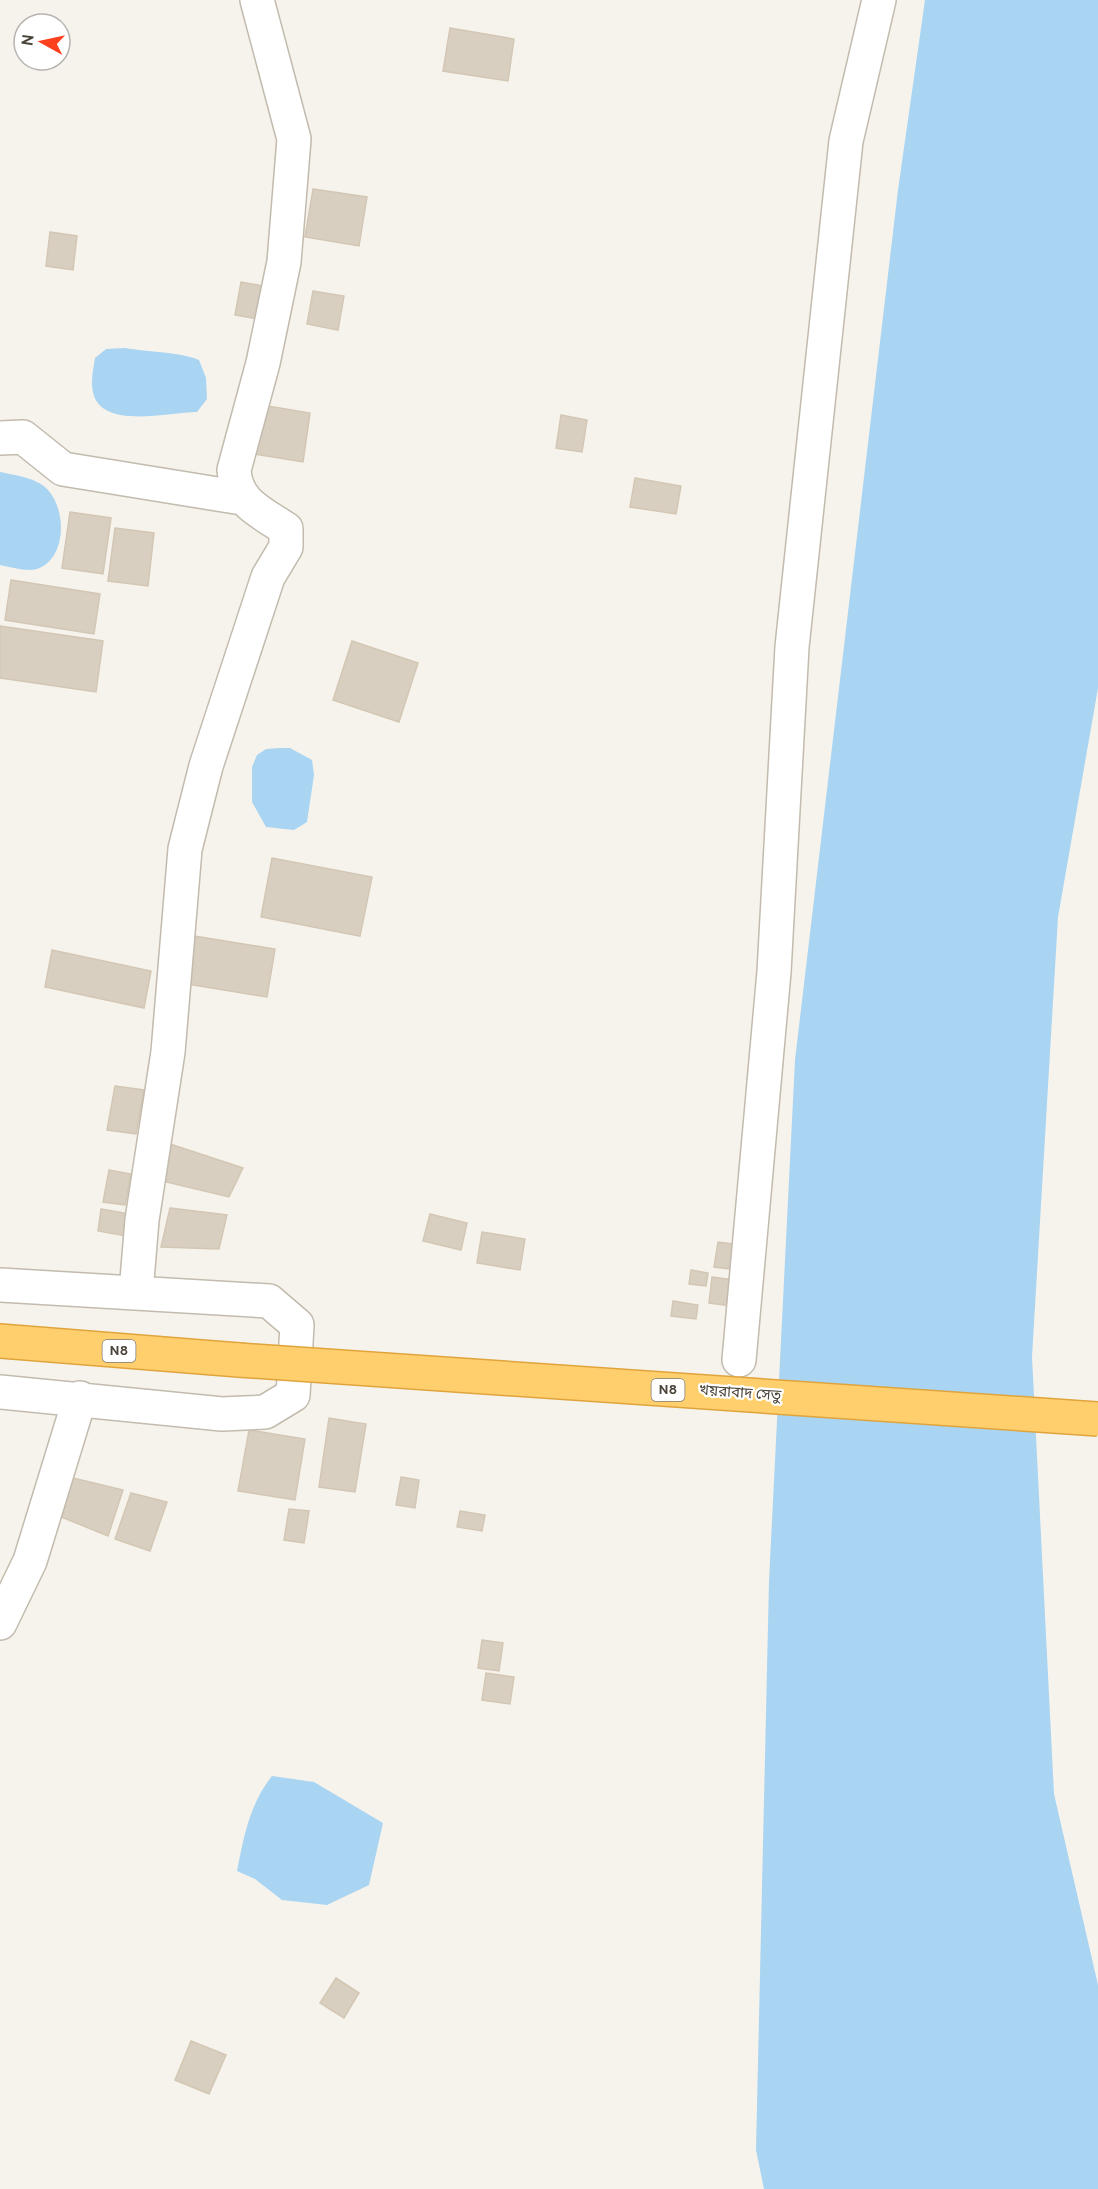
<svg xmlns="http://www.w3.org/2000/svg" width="1098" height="2189" font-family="Overpass,'Noto Sans Bengali',sans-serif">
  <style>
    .water { fill: #a9d4f2 }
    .building { fill: #d8cfc1; stroke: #d3c7b4; stroke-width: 1.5 }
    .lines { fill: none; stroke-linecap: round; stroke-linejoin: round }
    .minor-casing { stroke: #c2bbae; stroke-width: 36 }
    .highway-casing { stroke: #e0a43c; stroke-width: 36 }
    .minor { stroke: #fff; stroke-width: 33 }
    .highway { stroke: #ffcf6e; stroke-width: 33 }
    .highway-bridge-casing { stroke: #e0a43c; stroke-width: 36; stroke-linecap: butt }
    .highway-bridge { stroke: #ffcf6e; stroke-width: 33 }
    .labels { text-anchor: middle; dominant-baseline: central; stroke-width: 4.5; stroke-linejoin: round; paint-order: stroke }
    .shield { fill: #fff; stroke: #817c74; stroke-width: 1.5 }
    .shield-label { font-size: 14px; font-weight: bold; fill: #4b4439 }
    .street-label { font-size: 15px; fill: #4b4439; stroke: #fff }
  </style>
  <rect width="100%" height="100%" fill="#f6f3ec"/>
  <path class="water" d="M 925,0 L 1098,0 L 1098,688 L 1058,917 L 1032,1357 L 1054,1794 L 1098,1985 L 1098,2189 L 764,2189 L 756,2150 L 769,1581 L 795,1060 L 898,190 Z
    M 125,348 C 148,352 180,352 199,360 L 206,378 L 207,399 L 197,412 C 169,412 106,429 94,396 C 90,384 93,370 95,358 L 106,349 Z
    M 0,472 C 14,475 37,478 47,489 C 67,509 67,559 37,569 C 26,572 11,567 0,565 Z
    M 279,748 L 290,748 L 312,760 L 314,775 L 307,822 L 294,830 L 266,827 L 252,802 L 252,767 L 257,755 L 266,749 Z
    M 272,1776 L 314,1782 L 383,1823 L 369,1885 L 327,1905 L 282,1900 L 255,1879 L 237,1871 C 244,1837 249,1805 272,1776 Z"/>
  <path class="building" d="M 450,28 L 514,39 L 508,81 L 443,71 Z
    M 313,189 L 367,197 L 359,246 L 305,237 Z
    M 50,232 L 77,236 L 73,270 L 46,266 Z
    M 241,282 L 274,288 L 268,321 L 235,315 Z
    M 313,291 L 344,296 L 338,330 L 307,324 Z
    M 262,405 L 310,413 L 303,462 L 254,454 Z
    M 561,415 L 587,420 L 582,452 L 556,448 Z
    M 635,478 L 681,486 L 676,514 L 630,507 Z
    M 70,512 L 111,518 L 103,574 L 62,568 Z
    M 115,528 L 154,533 L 148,586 L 108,581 Z
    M 11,580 L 100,594 L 94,634 L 5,620 Z
    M 0,626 L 103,641 L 96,692 L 0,678 Z
    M 352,641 L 418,663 L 399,722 L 333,700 Z
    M 272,858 L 372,877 L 360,936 L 261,917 Z
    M 188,935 L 275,949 L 267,997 L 180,983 Z
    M 52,950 L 151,971 L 144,1008 L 45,987 Z
    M 115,1086 L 144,1090 L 136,1134 L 107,1130 Z
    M 170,1144 L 243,1168 L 229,1197 L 158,1180 Z
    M 109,1170 L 131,1174 L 125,1205 L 103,1202 Z
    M 170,1208 L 227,1215 L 219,1249 L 161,1247 Z
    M 101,1209 L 130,1214 L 126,1236 L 98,1231 Z
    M 430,1214 L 467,1223 L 461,1250 L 423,1241 Z
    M 482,1232 L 525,1239 L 520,1270 L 477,1263 Z
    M 718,1242 L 740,1245 L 737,1270 L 714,1267 Z
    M 691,1270 L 708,1273 L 706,1286 L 689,1284 Z
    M 712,1277 L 734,1280 L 731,1306 L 709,1303 Z
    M 673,1301 L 698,1305 L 696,1319 L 671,1316 Z
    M 329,1418 L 366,1424 L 355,1492 L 319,1487 Z
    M 249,1430 L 305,1439 L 295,1500 L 238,1491 Z
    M 401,1477 L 419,1480 L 415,1508 L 396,1505 Z
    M 73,1478 L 123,1490 L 108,1536 L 59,1516 Z
    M 131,1493 L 167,1502 L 150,1551 L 115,1539 Z
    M 289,1509 L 309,1511 L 304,1543 L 284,1540 Z
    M 460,1511 L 485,1515 L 482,1531 L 457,1527 Z
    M 482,1640 L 503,1643 L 499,1671 L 478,1668 Z
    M 486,1673 L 514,1677 L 510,1704 L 482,1700 Z
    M 336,1978 L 359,1993 L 344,2018 L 320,2003 Z
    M 191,2041 L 226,2055 L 209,2094 L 175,2080 Z"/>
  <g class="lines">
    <defs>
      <path id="minor" d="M 0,438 L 23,437 L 63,469 L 242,498
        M 0,1285 L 269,1301 L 297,1325 L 293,1395 L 265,1412 L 222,1414 L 0,1392
        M 136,1292 L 142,1220 L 168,1052 L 185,849 L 206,766 L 268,577 L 286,547 L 286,529 C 261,512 236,503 234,470 L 263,363 L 284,262 L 294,139 L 257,0
        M 739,1360 L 774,972 L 792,647 L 846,141 L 879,0
        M 0,1623 L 30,1561 L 80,1398"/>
      <path id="highway" d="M 0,1341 L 239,1360"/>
    </defs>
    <use href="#minor" class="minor-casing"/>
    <use href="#highway" class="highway-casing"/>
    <use href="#minor" class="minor"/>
    <use href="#highway" class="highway"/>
    <defs>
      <path id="highway-bridge" d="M 239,1360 L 1098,1419"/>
    </defs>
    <use href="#highway-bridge" class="highway-bridge-casing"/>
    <use href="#highway-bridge" class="highway-bridge"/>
  </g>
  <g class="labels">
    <g class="shield">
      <rect x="102.5" y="1340" width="33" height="22" rx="4.5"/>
      <rect x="651.5" y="1379" width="33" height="22" rx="4.5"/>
    </g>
    <g class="shield-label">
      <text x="119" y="1351">N8</text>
      <text x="668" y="1390">N8</text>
    </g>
    <g class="street-label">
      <text transform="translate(740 1394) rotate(4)">খয়রাবাদ সেতু</text>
    </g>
  </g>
  <g transform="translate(42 42) rotate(278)"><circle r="28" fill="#ffffff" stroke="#b7b4b0" stroke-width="1.5"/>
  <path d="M0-4.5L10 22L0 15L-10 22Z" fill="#fc3f1d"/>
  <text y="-9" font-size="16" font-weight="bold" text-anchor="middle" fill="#4b4439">N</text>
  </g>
</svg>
